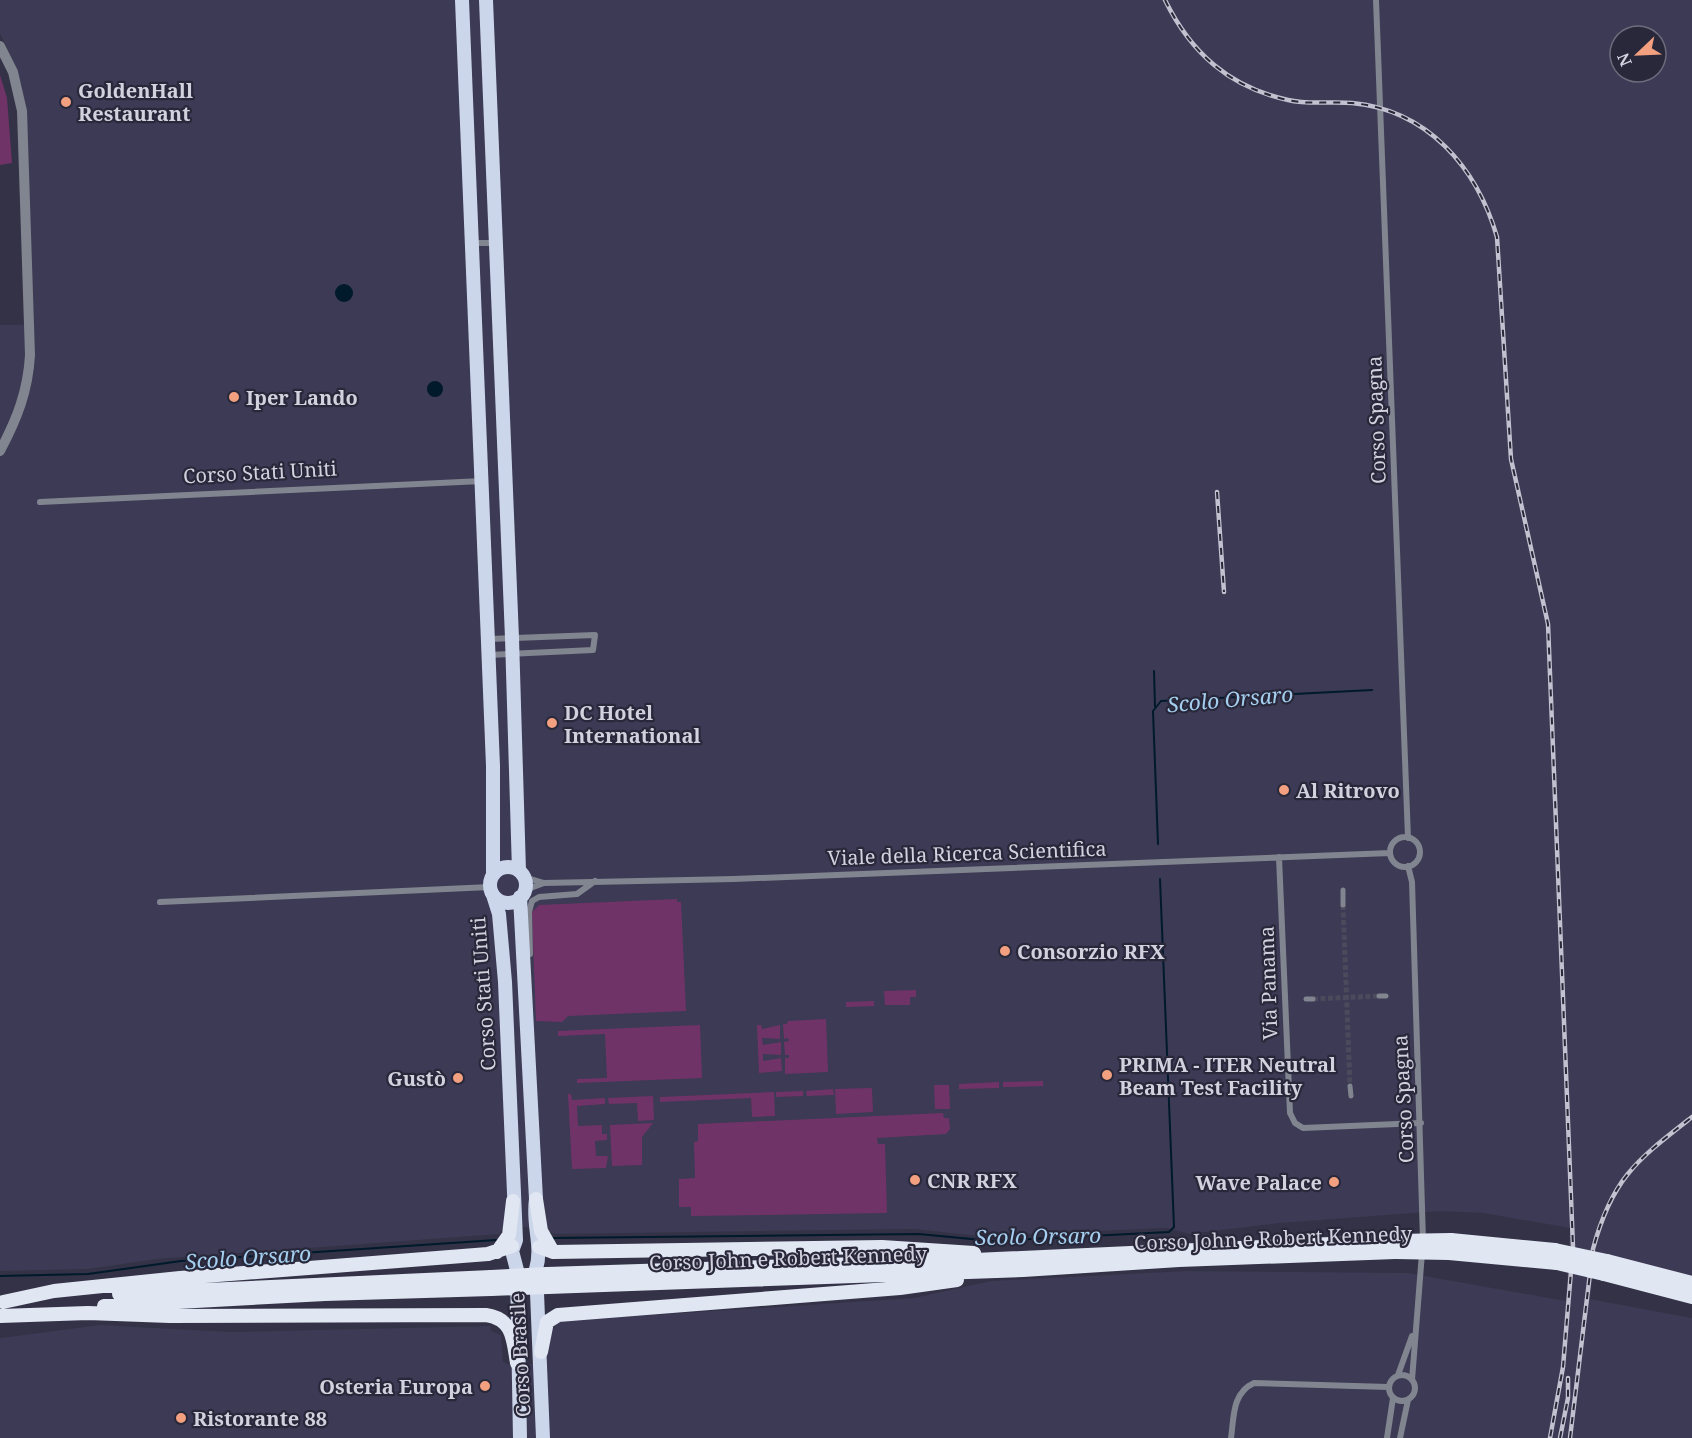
<svg xmlns="http://www.w3.org/2000/svg" width="1692" height="1438" font-family="'Noto Serif',serif">
  <style>
    .built { fill: #3c3a54; fill-rule: evenodd }
    .green { fill: #703367 }
    .water { fill: #001a2c }
    .lines { fill: none; stroke-linecap: round; stroke-linejoin: round }
    .stream { stroke: #001a2c; stroke-width: 2 }
    .pedestrian-tunnel { stroke: #4b4a5d; stroke-width: 5; stroke-dasharray: 5 2.5; stroke-linecap: butt }
    .pedestrian { stroke: #80858f; stroke-width: 5 }
    .minor { stroke: #80858f; stroke-width: 6 }
    .tertiary { stroke: #80858f; stroke-width: 10 }
    .primary { stroke: #ccd6ea; stroke-width: 14 }
    .trunk { stroke: #e0e6f2; stroke-width: 14 }
    .rail-casing { stroke: #c2c1cf; stroke-width: 4.5 }
    .rail { stroke: #29283b; stroke-width: 2; stroke-dasharray: 7; stroke-linecap: butt }
    .trunk-bridge { stroke: #e0e6f2; stroke-width: 14 }
    .poi-dot { fill: #f2a07f; stroke: #29283b; stroke-width: 2 }
    .labels { text-anchor: middle; dominant-baseline: central; stroke-width: 4.5; stroke-linejoin: round; paint-order: stroke }
    .poi-label { font-size: 20px; font-weight: bold; fill: #d2d2df; stroke: #29283b; text-anchor: start }
    .street-label { font-size: 20px; fill: #d2d2df; stroke: #29283b }
    .water-label { font-size: 21px; font-style: italic; fill: #a5cfef; stroke: #29283b }
  </style>
  <rect width="100%" height="100%" fill="#333246"/>
  <path class="built" d="M 0,0 L 1692,0 L 1692,1281 L 1595,1259 L 1590,1299 L 1692,1318 L 1692,1438 L 0,1438 L 0,1338 L 24,1335 L 100,1325 L 230,1332 L 490,1326 L 491,1331 L 501,1335 L 503,1362 L 510,1365 L 547,1363 L 547,1336 L 560,1321 L 914,1298 L 991,1281 L 1185,1271 L 1408,1273 L 1566,1301 L 1570,1228 L 1483,1213 L 1440,1211 L 1281,1223 L 1189,1234 L 1167,1228 L 979,1236 L 914,1229 L 556,1234 L 525,1227 L 502,1229 L 500,1234 L 157,1259 L 88,1269 L 0,1271 L 0,325 L 34,325 L 27,162 L 17,69 L 0,33 ZM 1620,36 L 1656,36 L 1656,72 L 1620,72 Z"/>
  <path class="green" d="M 0,75 L 7,98 L 12,163 L 0,165 Z
    M 677,899 L 677,902 L 681,902 L 686,1011 L 568,1016 L 562,1022 L 536,1021 L 532,912 L 539,905 Z
    M 916,990 L 916,997 L 910,997 L 910,1005 L 885,1005 L 884,991 Z
    M 874,1001 L 874,1006 L 846,1007 L 846,1002 Z
    M 826,1019 L 828,1072 L 785,1074 L 785,1058 L 789,1058 L 789,1055 L 785,1055 L 784,1042 L 789,1041 L 788,1038 L 784,1039 L 783,1024 L 787,1024 L 788,1021 Z
    M 700,1025 L 702,1078 L 577,1083 L 577,1079 L 607,1078 L 605,1034 L 558,1036 L 558,1031 Z
    M 757,1025 L 761,1025 L 762,1029 L 780,1025 L 780,1039 L 762,1038 L 763,1045 L 781,1042 L 781,1055 L 763,1054 L 763,1061 L 781,1058 L 782,1071 L 759,1073 Z
    M 1043,1081 L 1043,1086 L 1003,1087 L 1003,1082 Z
    M 999,1082 L 999,1088 L 959,1089 L 959,1084 Z
    M 934,1085 L 949,1085 L 950,1109 L 935,1109 Z
    M 872,1088 L 873,1112 L 836,1114 L 835,1089 Z
    M 833,1089 L 834,1095 L 807,1096 L 806,1091 Z
    M 803,1091 L 803,1096 L 776,1097 L 776,1092 Z
    M 774,1092 L 775,1116 L 752,1117 L 751,1098 L 660,1102 L 660,1097 Z
    M 568,1094 L 571,1094 L 572,1100 L 605,1098 L 605,1104 L 577,1106 L 578,1126 L 602,1125 L 602,1134 L 607,1134 L 607,1140 L 595,1141 L 596,1156 L 608,1156 L 606,1168 L 572,1169 Z
    M 653,1096 L 654,1120 L 638,1121 L 637,1103 L 609,1104 L 608,1098 Z
    M 943,1113 L 944,1118 L 949,1118 L 950,1129 L 946,1134 L 877,1138 L 878,1144 L 885,1144 L 887,1213 L 691,1216 L 691,1207 L 679,1207 L 679,1179 L 695,1178 L 694,1142 L 698,1141 L 698,1124 Z
    M 653,1123 L 642,1137 L 642,1165 L 612,1166 L 610,1125 Z"/>
  <path class="water" d="M335 293a9 9 0 1 1 18 0a9 9 0 1 1-18 0Z
    M427 389a8 8 0 1 1 16 0a8 8 0 1 1-16 0Z"/>
  <g class="lines">
    <path class="stream" d="M 1154,671 L 1155,707
      M 1158,844 L 1153,711 L 1161,701 L 1372,690
      M 552,1238 L 919,1234 L 992,1241 L 1169,1232 L 1174,1227 L 1160,879
      M 0,1276 L 88,1274 L 181,1261 L 496,1240"/>
    <path class="pedestrian-tunnel" d="M 1343,905 L 1350,1086
      M 1313,999 L 1379,996"/>
    <path class="pedestrian" d="M 1343,890 L 1343,905
      M 1379,996 L 1386,996
      M 1306,999 L 1313,999
      M 1350,1086 L 1351,1096"/>
    <path class="minor" d="M 1376,0 L 1408,838
      M 472,243 L 495,243
      M 40,502 L 482,481
      M 489,639 L 595,635 L 593,650 L 489,655
      M1390 852a15 15 0 1 1 30 0a15 15 0 1 1-30 0Z
      M 1279,857 L 1290,1113 L 1295,1123 L 1303,1128 L 1421,1123
      M 1408,866 L 1412,882 L 1423,1240
      M 524,877 L 544,883
      M 525,890 L 544,883 L 734,879 L 1390,853
      M 160,902 L 490,887
      M 530,954 L 529,912 L 532,901 L 539,897 L 577,894 L 595,881
      M1389 1388a13 13 0 1 1 26 0a13 13 0 1 1-26 0Z
      M 1398,1375 L 1412,1336
      M 1412,1380 L 1422,1253
      M 1231,1438 C 1234,1417 1232,1393 1254,1383 L 1388,1387
      M 1387,1438 L 1393,1398
      M 1400,1438 L 1408,1400"/>
    <path class="tertiary" d="M 0,46 L 13,72 L 22,111 L 30,355 C 28,391 17,419 0,451"/>
    <path class="primary" d="M 462,0 L 493,766 L 493,875
      M 486,0 L 512,638 L 519,871
      M490 885a18 18 0 1 1 36 0a18 18 0 1 1-36 0Z
      M 493,895 L 499,914 L 505,982 L 516,1240 L 512,1251 L 517,1270 L 520,1438
      M 520,897 L 536,1199 C 532,1225 543,1246 536,1269 L 543,1438"/>
    <path class="trunk" d="M 536,1199 L 541,1231 L 553,1252
      M 1451,1240 L 1555,1250
      M 539,1247 L 553,1252 L 882,1247 L 974,1253
      M 497,1252 L 509,1235 L 513,1201
      M 1449,1253 L 1557,1263
      M 1607,1261 L 1692,1283
      M 547,1274 L 953,1261 L 1396,1241
      M 1604,1274 L 1692,1297
      M 548,1287 L 1023,1270 L 1179,1260 L 1395,1252
      M 119,1294 L 491,1277
      M 3,1302 L 54,1291 L 180,1278 L 488,1254 L 512,1246
      M 104,1306 L 325,1294 L 491,1289
      M 0,1316 L 88,1313 L 170,1316 L 486,1315 C 514,1319 513,1341 517,1363
      M 541,1352 L 547,1322 L 558,1315 L 900,1288 L 957,1280"/>
    <defs>
      <path id="rail" d="M 1165,0 C 1191,53 1229,87 1288,100 C 1309,105 1331,101 1352,103 C 1428,110 1477,168 1497,237 L 1511,459 L 1548,624 L 1573,1247 L 1563,1367 L 1550,1438
        M 1217,492 L 1224,592
        M 1560,1438 L 1568,1398 L 1568,1378
        M 1570,1438 L 1593,1249 C 1612,1178 1637,1160 1692,1117"/>
    </defs>
    <use href="#rail" class="rail-casing"/>
    <use href="#rail" class="rail"/>
    <path class="trunk-bridge" d="M 1396,1241 L 1451,1240
      M 1555,1250 L 1607,1261
      M 1395,1252 L 1449,1253
      M 1557,1263 L 1604,1274
      M 491,1277 L 547,1274
      M 491,1289 L 548,1287"/>
  </g>
  <g class="poi-dot">
    <circle cx="66" cy="102" r="6"/>
    <circle cx="234" cy="397" r="6"/>
    <circle cx="552" cy="723" r="6"/>
    <circle cx="1284" cy="790" r="6"/>
    <circle cx="1005" cy="951" r="6"/>
    <circle cx="1107" cy="1075" r="6"/>
    <circle cx="458" cy="1078" r="6"/>
    <circle cx="915" cy="1180" r="6"/>
    <circle cx="1334" cy="1182" r="6"/>
    <circle cx="485" cy="1386" r="6"/>
    <circle cx="181" cy="1418" r="6"/>
  </g>
  <g class="labels">
    <g class="poi-label">
      <text x="78" y="90">GoldenHall<tspan x="78" dy="23">Restaurant</tspan></text>
      <text x="246" y="397">Iper Lando</text>
      <text x="564" y="712">DC Hotel<tspan x="564" dy="23">International</tspan></text>
      <text x="1296" y="790">Al Ritrovo</text>
      <text x="1017" y="951">Consorzio RFX</text>
      <text x="1119" y="1064">PRIMA - ITER Neutral<tspan x="1119" dy="23">Beam Test Facility</tspan></text>
      <text x="446" y="1078" text-anchor="end">Gustò</text>
      <text x="927" y="1180">CNR RFX</text>
      <text x="1322" y="1182" text-anchor="end">Wave Palace</text>
      <text x="473" y="1386" text-anchor="end">Osteria Europa</text>
      <text x="193" y="1418">Ristorante 88</text>
    </g>
    <g class="street-label">
      <text transform="translate(1376 420) rotate(-92)">Corso Spagna</text>
      <text transform="translate(260 472) rotate(-3)">Corso Stati Uniti</text>
      <text transform="translate(967 853) rotate(-2)">Viale della Ricerca Scientifica</text>
      <text transform="translate(1268 983) rotate(-92)">Via Panama</text>
      <text transform="translate(483 994) rotate(-94)">Corso Stati Uniti</text>
      <text transform="translate(1403 1099) rotate(-93)">Corso Spagna</text>
      <text transform="translate(1273 1238) rotate(-2)">Corso John e Robert Kennedy</text>
      <text transform="translate(788 1258) rotate(-2)">Corso John e Robert Kennedy</text>
      <text transform="translate(520 1355) rotate(-93)">Corso Brasile</text>
    </g>
    <g class="water-label">
      <text transform="translate(1230 699) rotate(-5)">Scolo Orsaro</text>
      <text transform="translate(1038 1236) rotate(-1)">Scolo Orsaro</text>
      <text transform="translate(248 1257) rotate(-4)">Scolo Orsaro</text>
    </g>
  </g>
  <g transform="translate(1638 54) rotate(247)"><circle r="28" fill="#29283b" stroke="#6d6c7d" stroke-width="1.5"/>
  <path d="M0-4.5L10 22L0 15L-10 22Z" fill="#f2a07f"/>
  <text y="-9" font-size="16" font-weight="bold" text-anchor="middle" fill="#d2d2df">N</text>
  </g>
</svg>
